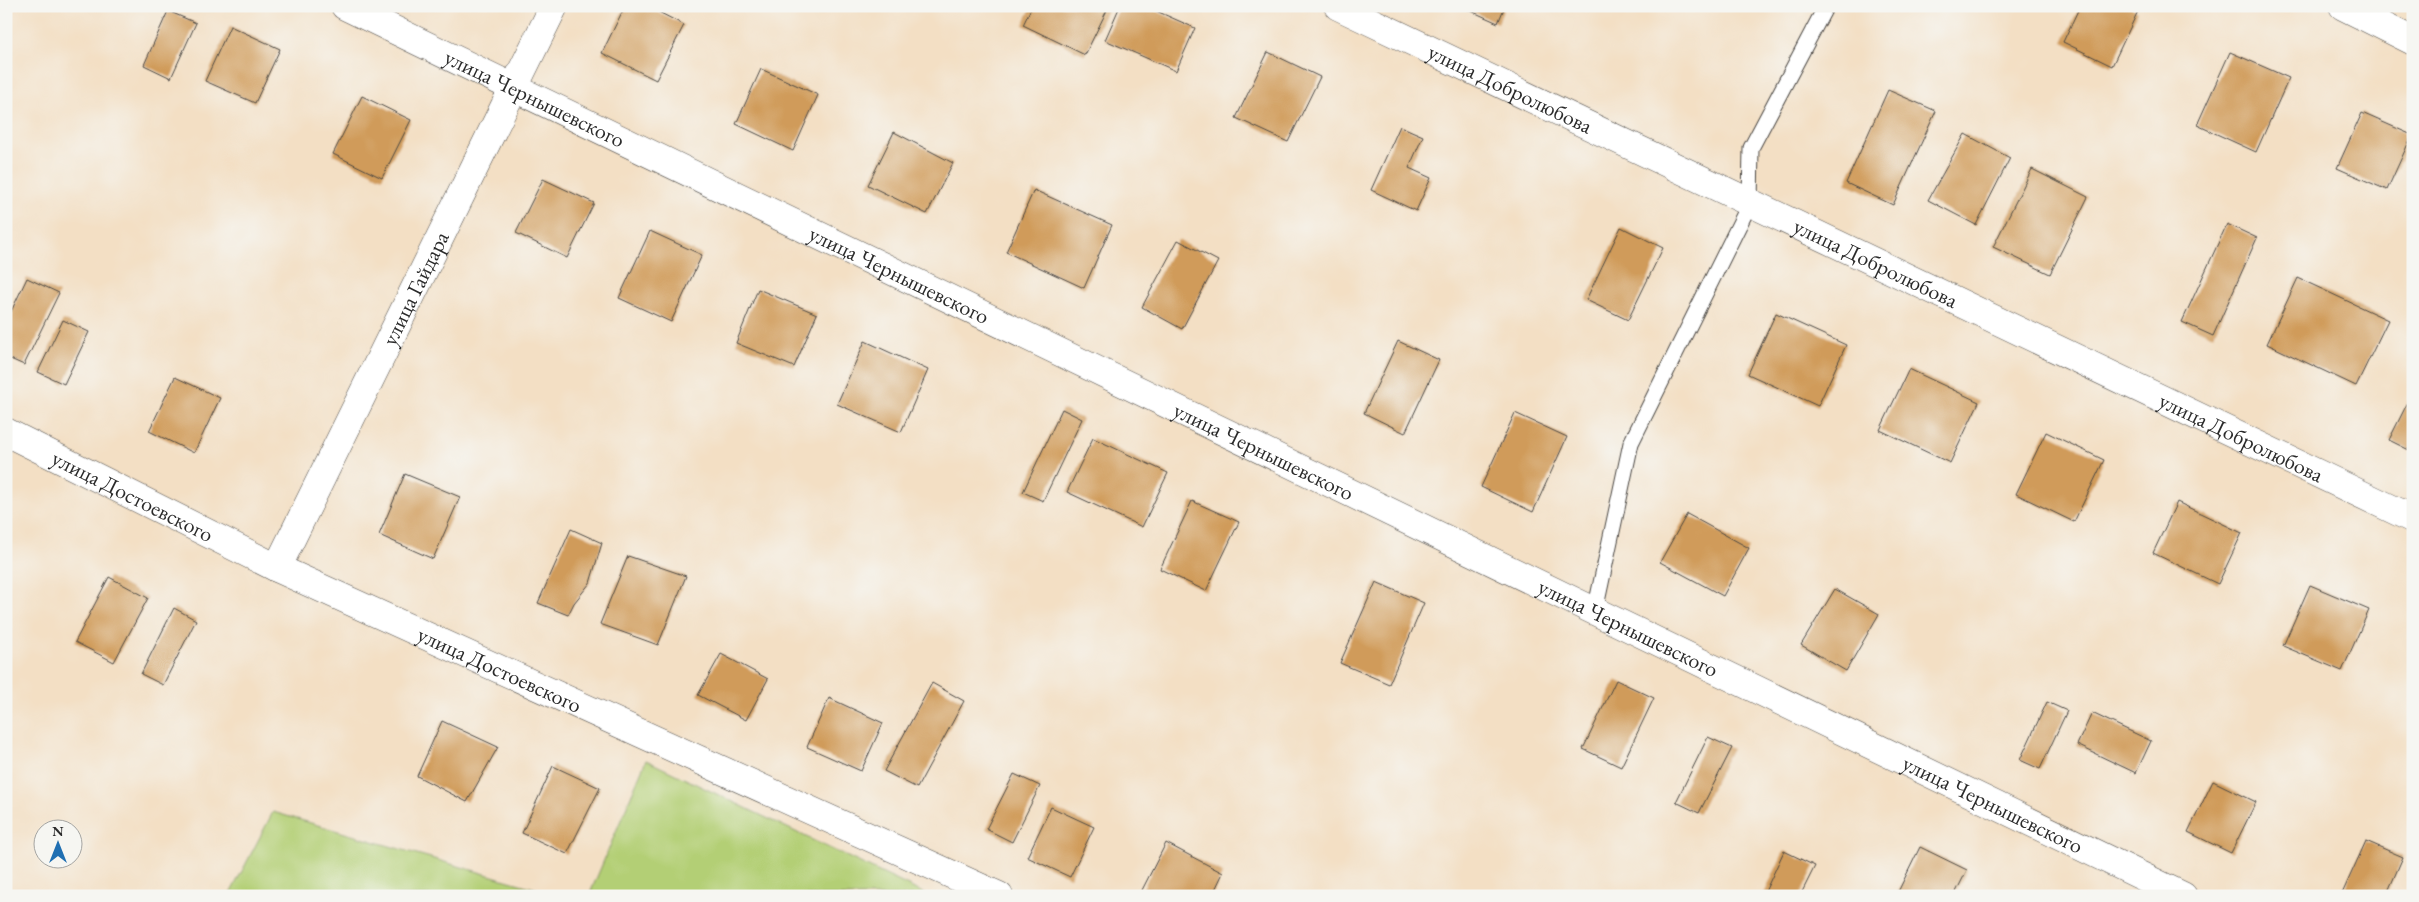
<svg xmlns="http://www.w3.org/2000/svg" width="2419" height="902" font-family="'EB Garamond',serif">
  <style>
    .green { fill: #b3cf75; stroke: #6f7d50 }
    .building { fill: #d09b5a }
    .lines { fill: none; stroke-linecap: round; stroke-linejoin: round }
    .lane-casing { stroke: #494642; stroke-width: 17 }
    .street-casing { stroke: #494642; stroke-width: 29 }
    .lane { stroke: #fff; stroke-width: 15 }
    .street { stroke: #fff; stroke-width: 28 }
    .labels { text-anchor: middle; dominant-baseline: central; stroke-width: 4; stroke-linejoin: round; paint-order: stroke }
    .street-label { font-size: 22px; fill: #2b2b2b; stroke: #f6f6f2 }
  </style>
  <rect width="100%" height="100%" fill="#f6f6f2"/>
  <filter id="ink" filterUnits="userSpaceOnUse"><feTurbulence type="fractalNoise" baseFrequency=".02" numOctaves="2"/><feDisplacementMap in="SourceGraphic" scale="10" xChannelSelector="R" yChannelSelector="G"/><feConvolveMatrix kernelMatrix="1 2 1 2 8 2 1 2 1" color-interpolation-filters="sRGB"/></filter>
  <filter id="wash" filterUnits="userSpaceOnUse"><feTurbulence type="fractalNoise" baseFrequency=".0096" numOctaves="4" result="noise"/><feDisplacementMap in="SourceGraphic" scale="20" xChannelSelector="R" yChannelSelector="G"/><feGaussianBlur stdDeviation="1.12" result="paint"/><feColorMatrix in="noise" values="0 0 0 0 0 0 0 0 0 0 0 0 0 0 0 0 0 1.4 0 .05"/><feComposite in="paint" operator="in"/></filter>
  <g filter="url(#wash)">
    <rect width="100%" height="100%" fill="#f3dfc4"/>
    <path class="green" d="M 646,760 L 929,896 L 589,896 Z
      M 273,812 L 561,896 L 229,896 Z"/>
    <g id="blocks">
      <path class="building" d="M 625,6 L 647,6 L 684,25 L 656,80 L 602,53 Z
        M 1032,6 L 1109,6 L 1085,55 L 1023,25 Z
        M 1120,6 L 1145,6 L 1195,28 L 1176,71 L 1105,40 Z
        M 1460,6 L 1505,6 L 1498,23 Z
        M 2080,6 L 2129,6 L 2138,11 L 2112,66 L 2063,42 Z
        M 168,11 L 196,23 L 171,78 L 144,65 Z
        M 230,26 L 280,49 L 255,103 L 205,81 Z
        M 1268,52 L 1320,77 L 1288,142 L 1236,118 Z
        M 2230,52 L 2289,78 L 2256,152 L 2197,125 Z
        M 761,69 L 818,95 L 793,151 L 736,124 Z
        M 1888,90 L 1936,111 L 1893,205 L 1846,183 Z
        M 362,96 L 411,120 L 382,178 L 333,154 Z
        M 2362,113 L 2412,135 L 2387,190 L 2337,168 Z
        M 1400,126 L 1423,136 L 1409,168 L 1431,178 L 1416,211 L 1371,190 Z
        M 894,132 L 953,163 L 927,214 L 868,185 Z
        M 1965,134 L 2010,158 L 1976,225 L 1928,200 Z
        M 2032,169 L 2088,197 L 2050,274 L 1993,247 Z
        M 543,179 L 594,203 L 567,258 L 516,233 Z
        M 1034,190 L 1112,225 L 1084,288 L 1006,252 Z
        M 2227,224 L 2257,238 L 2213,336 L 2182,322 Z
        M 1621,227 L 1663,248 L 1628,320 L 1586,300 Z
        M 650,231 L 702,255 L 671,322 L 619,298 Z
        M 1178,240 L 1218,261 L 1182,329 L 1142,307 Z
        M 27,278 L 59,293 L 24,365 L 6,357 L 6,322 Z
        M 2298,278 L 2388,320 L 2356,386 L 2267,344 Z
        M 758,289 L 817,314 L 794,367 L 736,343 Z
        M 1776,313 L 1846,345 L 1818,406 L 1748,374 Z
        M 63,320 L 89,332 L 64,384 L 38,372 Z
        M 865,341 L 928,370 L 901,432 L 837,404 Z
        M 1398,341 L 1439,360 L 1405,433 L 1364,413 Z
        M 1909,369 L 1979,402 L 1950,463 L 1880,430 Z
        M 175,377 L 220,398 L 194,453 L 149,431 Z
        M 2413,392 L 2413,452 L 2389,440 Z
        M 1062,409 L 1082,419 L 1043,501 L 1023,492 Z
        M 1515,413 L 1567,437 L 1533,512 L 1481,487 Z
        M 2046,432 L 2104,460 L 2074,522 L 2016,494 Z
        M 1093,438 L 1168,473 L 1142,527 L 1067,492 Z
        M 405,474 L 460,497 L 433,559 L 379,535 Z
        M 1192,501 L 1239,522 L 1206,591 L 1160,569 Z
        M 2177,502 L 2242,533 L 2218,584 L 2153,553 Z
        M 1687,514 L 1749,548 L 1723,596 L 1660,562 Z
        M 571,529 L 602,543 L 590,583 L 574,603 L 568,615 L 538,603 Z
        M 628,556 L 686,576 L 658,645 L 600,624 Z
        M 109,577 L 148,598 L 114,662 L 75,642 Z
        M 1376,582 L 1424,603 L 1389,684 L 1340,663 Z
        M 2310,585 L 2369,610 L 2342,671 L 2283,646 Z
        M 1835,589 L 1879,614 L 1846,671 L 1801,645 Z
        M 174,608 L 196,620 L 163,685 L 141,674 Z
        M 721,654 L 768,679 L 746,720 L 698,695 Z
        M 1616,680 L 1654,698 L 1621,767 L 1583,749 Z
        M 932,683 L 964,701 L 917,788 L 884,771 Z
        M 829,698 L 883,723 L 861,771 L 807,747 Z
        M 2047,702 L 2067,711 L 2040,769 L 2020,760 Z
        M 2092,713 L 2151,741 L 2136,773 L 2077,745 Z
        M 442,721 L 498,747 L 467,802 L 417,776 Z
        M 1708,737 L 1732,748 L 1699,813 L 1676,802 Z
        M 553,766 L 600,788 L 567,854 L 522,833 Z
        M 1014,774 L 1040,786 L 1012,842 L 986,829 Z
        M 2213,781 L 2256,802 L 2231,853 L 2188,832 Z
        M 1051,807 L 1094,827 L 1070,877 L 1027,857 Z
        M 2366,841 L 2403,857 L 2386,896 L 2341,896 Z
        M 1166,843 L 1223,873 L 1212,896 L 1139,896 Z
        M 1920,847 L 1967,870 L 1954,896 L 1896,896 Z
        M 1784,851 L 1815,866 L 1800,896 L 1763,896 Z"/>
    </g>
  </g>
  <g filter="url(#ink)">
    <use href="#blocks" fill-opacity="0" stroke="#494642" stroke-width="1"/>
    <g class="lines">
      <defs>
        <path id="lane" d="M 1595,611 L 1631,443 L 1750,203 L 1751,148 L 1826,6"/>
        <g id="street">
          <path id="s1" d="M 345,6 L 2183,896"/>
          <path id="s2" d="M 1338,6 L 2413,519"/>
          <path d="M 2343,6 L 2413,41"/>
          <path id="s3" d="M 6,432 L 277,568 L 999,896"/>
          <path id="s4" d="M 277,568 L 554,6"/>
        </g>
      </defs>
      <use href="#lane" class="lane-casing"/>
      <use href="#street" class="street-casing"/>
      <use href="#lane" class="lane"/>
      <use href="#street" class="street"/>
    </g>
  </g>
  <g class="labels">
    <g class="street-label">
      <text stroke="none"><textPath href="#s2" startOffset="191">улица Добролюбова</textPath></text>
      <text stroke="none"><textPath href="#s1" startOffset="211">улица Чернышевского</textPath></text>
      <text stroke="none"><textPath href="#s2" startOffset="596">улица Добролюбова</textPath></text>
      <text stroke="none"><textPath href="#s1" startOffset="616">улица Чернышевского</textPath></text>
      <text stroke="none"><textPath href="#s4" startOffset="312">улица Гайдара</textPath></text>
      <text stroke="none"><textPath href="#s2" startOffset="1001">улица Добролюбова</textPath></text>
      <text stroke="none"><textPath href="#s1" startOffset="1021">улица Чернышевского</textPath></text>
      <text stroke="none"><textPath href="#s3" startOffset="142">улица Достоевского</textPath></text>
      <text stroke="none"><textPath href="#s1" startOffset="1426">улица Чернышевского</textPath></text>
      <text stroke="none"><textPath href="#s3" startOffset="548">улица Достоевского</textPath></text>
      <text stroke="none"><textPath href="#s1" startOffset="1831">улица Чернышевского</textPath></text>
    </g>
  </g>
  <rect width="2419" height="902" fill="none" stroke="#f6f6f2" stroke-width="25"/>
  <g transform="translate(58 844)"><circle r="24" fill="#f6f6f2" stroke="#a5a5a2"/>
  <path d="M0-4L9 19L0 12L-9 19Z" fill="#1f6fb2"/>
  <text y="-8" font-size="14" font-weight="bold" text-anchor="middle" fill="#2b2b2b">N</text>
  </g>
</svg>
